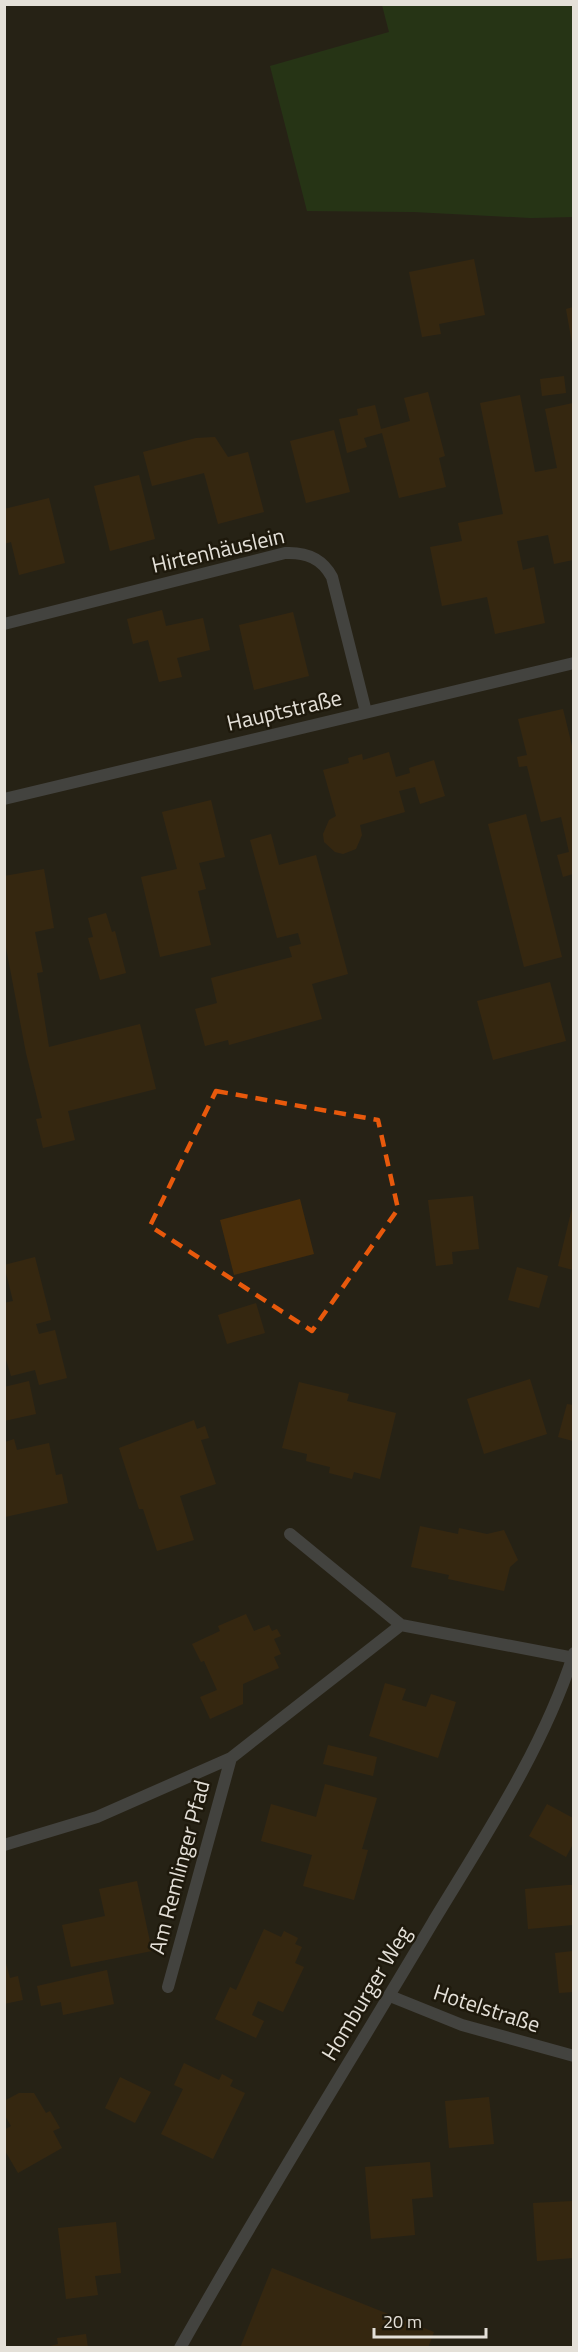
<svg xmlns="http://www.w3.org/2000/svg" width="578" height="2352" font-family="'Titillium Web',sans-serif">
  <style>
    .green { fill: #264b15 }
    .building { fill: #482d0a }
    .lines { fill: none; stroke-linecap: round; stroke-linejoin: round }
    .minor { stroke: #676b71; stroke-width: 12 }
    .tertiary { stroke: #676b71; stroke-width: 12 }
    .marked { fill: none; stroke: #e8590c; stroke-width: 4.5; stroke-dasharray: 12 8; stroke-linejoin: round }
    .labels { text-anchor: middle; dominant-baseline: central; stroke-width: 5; stroke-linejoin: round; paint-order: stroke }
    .street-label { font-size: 22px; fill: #e4e0d8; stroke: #1e190c }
  </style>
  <rect width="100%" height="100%" fill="#272216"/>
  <path class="green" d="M 382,5 L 573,5 L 573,217 L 531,218 L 414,212 L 307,211 L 270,66 L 389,32 Z"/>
  <path class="building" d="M 474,259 L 485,315 L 439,324 L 441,334 L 422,337 L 409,272 Z
    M 573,307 L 573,343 L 572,343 L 566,309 Z
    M 564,376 L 566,393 L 542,396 L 540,379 Z
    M 428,392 L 445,456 L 439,458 L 446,487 L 399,498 L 382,433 L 364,438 L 367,447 L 347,453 L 339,419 L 358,415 L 357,409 L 375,405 L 381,429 L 410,421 L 404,398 Z
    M 520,395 L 535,472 L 557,468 L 545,409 L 573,403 L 573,560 L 554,564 L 548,535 L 517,541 L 523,570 L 534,567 L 545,623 L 495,634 L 487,597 L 442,606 L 430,547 L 462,541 L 458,523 L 503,514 L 480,403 Z
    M 334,430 L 350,492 L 306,503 L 290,441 Z
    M 215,437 L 228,457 L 248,452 L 264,512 L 218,524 L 204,473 L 152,486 L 143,452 L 196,438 Z
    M 139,475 L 155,539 L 110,551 L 94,486 Z
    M 49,498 L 65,563 L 19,575 L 11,542 L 4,544 L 4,509 Z
    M 162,610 L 166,626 L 203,618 L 210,650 L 177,658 L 182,677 L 159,682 L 148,640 L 133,644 L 127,619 Z
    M 293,612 L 309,676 L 254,690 L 239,625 Z
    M 563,709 L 573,750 L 573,874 L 563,877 L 557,855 L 569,852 L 561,817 L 541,822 L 527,766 L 519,767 L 517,757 L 527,755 L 518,719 Z
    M 389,752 L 396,777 L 410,773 L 409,768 L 434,760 L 445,796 L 420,804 L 415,787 L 399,791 L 405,812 L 360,825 L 362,835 L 356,849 L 343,854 L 335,852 L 324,842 L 323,834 L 329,820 L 336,816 L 323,770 L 349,763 L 348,758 L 362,754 L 363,760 Z
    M 211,800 L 225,857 L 199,863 L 206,889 L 198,891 L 211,945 L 160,957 L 141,877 L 177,869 L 162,812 Z
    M 526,814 L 562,957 L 524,967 L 488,824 Z
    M 271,834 L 279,865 L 316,855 L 348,974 L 312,984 L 322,1019 L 229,1045 L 228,1040 L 205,1046 L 195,1009 L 217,1003 L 211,978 L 292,957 L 289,947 L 301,944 L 298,933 L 277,938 L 250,840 Z
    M 44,869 L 54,928 L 35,932 L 43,972 L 37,973 L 49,1047 L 140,1024 L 156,1089 L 68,1111 L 75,1140 L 43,1148 L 36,1119 L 42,1118 L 26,1053 L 4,937 L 4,876 Z
    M 106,913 L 112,932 L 115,931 L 126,973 L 100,980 L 88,938 L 93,937 L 88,918 Z
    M 550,982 L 566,1041 L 493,1060 L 477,1001 Z
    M 473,1196 L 479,1249 L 452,1252 L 453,1264 L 436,1266 L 428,1200 Z
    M 300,1199 L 314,1254 L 234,1275 L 220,1220 Z
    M 573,1204 L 573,1270 L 558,1266 Z
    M 35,1257 L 51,1320 L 36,1324 L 39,1334 L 55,1330 L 67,1378 L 39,1385 L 35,1370 L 11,1376 L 4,1353 L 4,1303 L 13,1301 L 4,1265 Z
    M 517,1267 L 548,1276 L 539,1308 L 508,1300 Z
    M 256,1303 L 265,1333 L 227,1344 L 218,1315 Z
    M 530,1379 L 547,1434 L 484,1454 L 467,1399 Z
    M 29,1381 L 36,1414 L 4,1421 L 4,1387 Z
    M 299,1382 L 349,1394 L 347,1401 L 396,1413 L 380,1479 L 354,1472 L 352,1479 L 329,1473 L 330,1467 L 306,1461 L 307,1454 L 282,1448 Z
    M 567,1404 L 573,1405 L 573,1441 L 558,1437 Z
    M 194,1420 L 197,1429 L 205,1426 L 209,1438 L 201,1440 L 216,1484 L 180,1496 L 194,1540 L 157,1551 L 143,1509 L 139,1509 L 119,1448 Z
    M 14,1439 L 17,1450 L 49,1443 L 56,1475 L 62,1474 L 68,1503 L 5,1517 L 5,1442 Z
    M 420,1526 L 458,1534 L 459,1528 L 487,1534 L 504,1530 L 518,1560 L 510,1567 L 504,1591 L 448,1579 L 449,1575 L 411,1567 Z
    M 246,1614 L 254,1631 L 269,1625 L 272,1631 L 277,1629 L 281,1636 L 274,1639 L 281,1654 L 274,1657 L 279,1668 L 243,1684 L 243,1704 L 210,1719 L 200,1697 L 217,1690 L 204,1661 L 201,1662 L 192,1644 L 220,1631 L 218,1626 Z
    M 385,1683 L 406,1689 L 402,1700 L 426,1707 L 431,1694 L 456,1702 L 438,1758 L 369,1736 Z
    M 328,1745 L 377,1757 L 373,1776 L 323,1764 Z
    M 325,1784 L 377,1798 L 362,1849 L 368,1850 L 354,1900 L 303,1886 L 312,1855 L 261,1841 L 271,1804 L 316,1817 Z
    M 547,1804 L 573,1818 L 573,1844 L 566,1857 L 529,1836 Z
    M 137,1881 L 152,1951 L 71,1967 L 62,1925 L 105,1916 L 99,1889 Z
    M 568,1885 L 573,1885 L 573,1925 L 528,1929 L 525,1889 Z
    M 264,1929 L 281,1937 L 284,1931 L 298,1938 L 295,1944 L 302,1947 L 295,1963 L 304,1967 L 283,2012 L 258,2001 L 252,2015 L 264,2021 L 256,2038 L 215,2019 L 230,1987 L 236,1990 Z
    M 573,1951 L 573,1992 L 559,1993 L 555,1953 Z
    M 4,1956 L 10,1978 L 18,1976 L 23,2000 L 4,2004 Z
    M 107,1970 L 114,2004 L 63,2015 L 61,2002 L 41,2006 L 37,1986 Z
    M 184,2063 L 219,2080 L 222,2074 L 233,2080 L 230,2086 L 245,2093 L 213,2159 L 161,2134 L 183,2089 L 174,2085 Z
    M 120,2077 L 151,2092 L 135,2123 L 105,2108 Z
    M 19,2093 L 34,2093 L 46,2113 L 50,2111 L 60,2128 L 53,2131 L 62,2148 L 18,2173 L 4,2149 L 4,2130 L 11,2126 L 4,2114 L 4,2101 Z
    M 489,2097 L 494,2144 L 449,2148 L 445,2101 Z
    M 430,2162 L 433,2197 L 412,2199 L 415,2235 L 371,2239 L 365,2167 Z
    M 573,2201 L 573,2258 L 537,2261 L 533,2203 Z
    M 116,2222 L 121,2273 L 95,2276 L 98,2295 L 66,2299 L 58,2228 Z
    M 272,2268 L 434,2332 L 428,2348 L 240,2348 Z
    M 86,2334 L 88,2348 L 43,2348 L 58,2344 L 57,2338 Z"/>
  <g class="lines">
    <path class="minor" d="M 4,624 L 285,553 C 306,552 322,558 332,577 L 366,712
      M 401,1625 L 574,1658
      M 4,1845 L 97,1817 L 231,1758 L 401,1625 L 290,1534
      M 168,1987 L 231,1758
      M 390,1996 L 462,2025 L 574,2056"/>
    <path class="tertiary" d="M 4,799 L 574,663
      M 180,2348 C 261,2204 349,2064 433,1922 C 485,1836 543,1749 574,1653"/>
  </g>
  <path d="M0 0H578V2352H0ZM 216,1091 L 378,1120 L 398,1209 L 312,1331 L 150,1226 Z" fill="#272216" fill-opacity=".55" fill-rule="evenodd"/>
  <path class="marked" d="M 216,1091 L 378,1120 L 398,1209 L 312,1331 L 150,1226 Z"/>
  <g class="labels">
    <g class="street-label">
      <text transform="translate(218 550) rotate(-13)">Hirtenhäuslein</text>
      <text transform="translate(284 710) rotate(-13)">Hauptstraße</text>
      <text transform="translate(179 1867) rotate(-75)">Am Remlinger Pfad</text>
      <text transform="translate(366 1993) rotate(-59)">Homburger Weg</text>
      <text transform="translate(487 2008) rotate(18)">Hotelstraße</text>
    </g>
  </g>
  <rect width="578" height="2352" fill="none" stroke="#e4e0d8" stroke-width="12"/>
  <path d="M374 2328v9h112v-9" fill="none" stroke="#e4e0d8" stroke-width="3"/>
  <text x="383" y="2328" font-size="18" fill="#e4e0d8" stroke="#1e190c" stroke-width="4.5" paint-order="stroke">20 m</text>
</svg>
